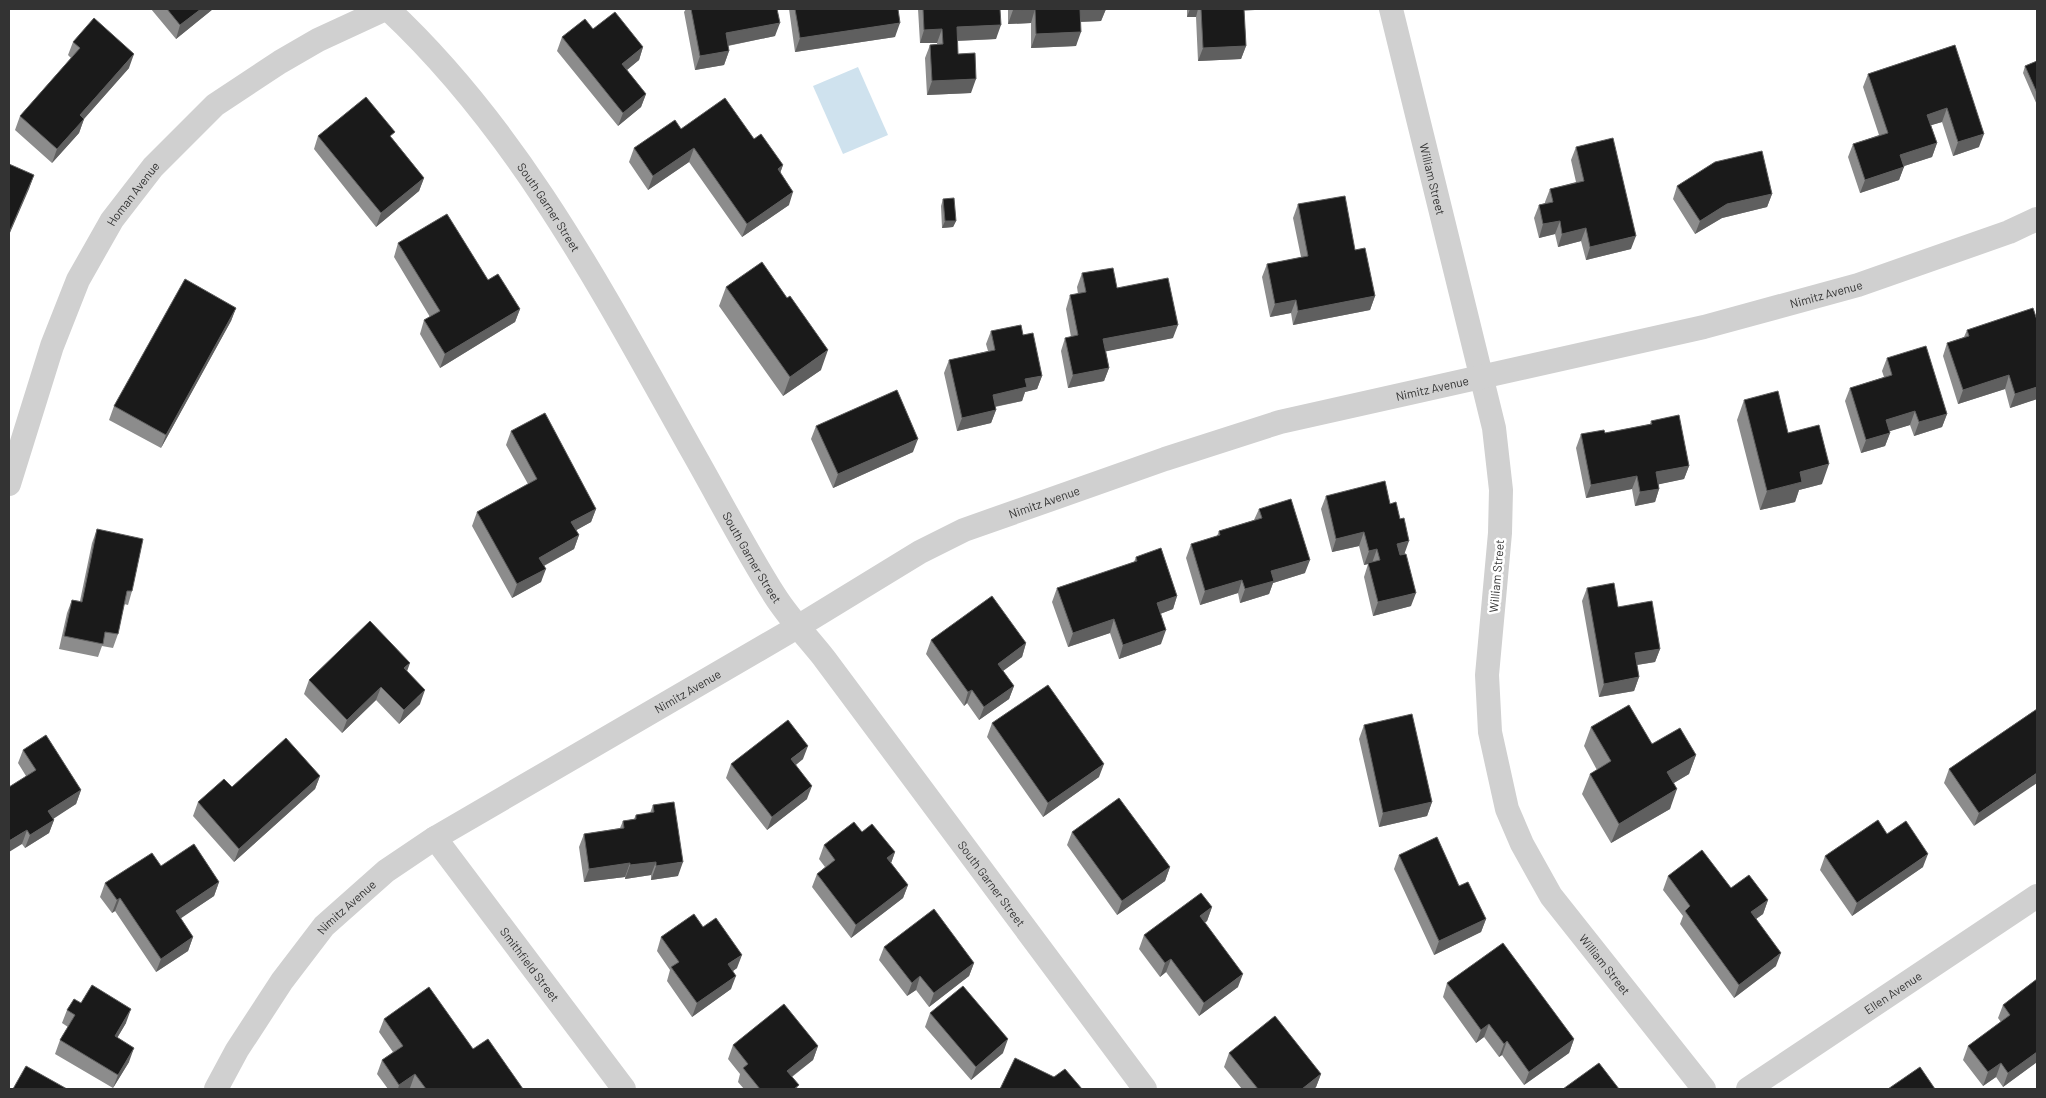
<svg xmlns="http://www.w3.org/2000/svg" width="2046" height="1098" font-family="Barlow,sans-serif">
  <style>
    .water { fill: #cfe2ee }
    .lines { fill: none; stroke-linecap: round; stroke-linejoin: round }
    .street { stroke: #d0d0d0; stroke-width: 24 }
    .wall { fill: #8c8c8c }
    .shaded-wall { fill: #5f5f5f }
    .building { fill: #1a1a1a; stroke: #5f5f5f }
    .labels { text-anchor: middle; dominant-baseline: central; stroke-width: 5; stroke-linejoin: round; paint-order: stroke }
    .street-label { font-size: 12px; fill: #333; stroke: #fff }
  </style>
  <rect width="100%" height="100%" fill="#fff"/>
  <path class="water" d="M 858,67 L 888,135 L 843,154 L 813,86 Z"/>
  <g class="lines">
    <g class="street">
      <path id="s1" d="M 388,9 C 520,132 604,294 691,449 C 719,498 745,549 775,596 C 789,618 808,638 824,658 L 1145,1089"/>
      <path id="s2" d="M 1391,9 L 1494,428 L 1501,490 L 1500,533 L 1487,675 L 1490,732 L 1507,809 L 1522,844 L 1551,896 L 1704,1089"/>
      <path id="s3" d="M 9,484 L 52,346 L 78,280 L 112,220 L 153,167 L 215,105 L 280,62 L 318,40 L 385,9"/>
      <path id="s4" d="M 435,838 L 624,1089"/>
      <path id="s5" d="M 216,1089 L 237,1050 L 282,981 L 324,926 L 386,871 L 435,838 L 799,626 L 920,552 L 964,530 L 1165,459 L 1280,422 L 1704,327 L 1858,285 L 2009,232 L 2037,219"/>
      <path id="s6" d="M 1748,1089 L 2037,896"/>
    </g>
  </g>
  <path class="wall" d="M 151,9 L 213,9 L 176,39 Z
    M 686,9 L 777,9 L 775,36 L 728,46 L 729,51 L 724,65 L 695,70 L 684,12 Z
    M 789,9 L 898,9 L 895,37 L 795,52 Z
    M 918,9 L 1000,9 L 996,39 L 957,41 L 958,54 L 971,93 L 927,95 L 925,58 L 930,45 L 937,44 L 937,43 L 920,43 Z
    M 1008,9 L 1106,9 L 1101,21 L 1080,22 L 1076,46 L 1031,48 L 1031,23 L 1008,24 Z
    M 1187,9 L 1272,9 L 1244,10 L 1246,46 L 1241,59 L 1198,61 L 1196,17 L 1187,17 Z
    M 593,29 L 643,47 L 639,60 L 627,70 L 646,94 L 641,107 L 618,126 L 557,51 L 562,37 Z
    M 73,42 L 129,68 L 84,119 L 79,133 L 52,163 L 15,130 L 20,116 L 71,58 L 68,55 Z
    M 1955,45 L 1979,147 L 1953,156 L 1942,122 L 1931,125 L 1937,143 L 1932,157 L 1904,166 L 1899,180 L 1860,193 L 1848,157 L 1853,144 L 1879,135 L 1863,87 L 1868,74 Z
    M 2037,61 L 2037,105 L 2023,73 L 2025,66 Z
    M 681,129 L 754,139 L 783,165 L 780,173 L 789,205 L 742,237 L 689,162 L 648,190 L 629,162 L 634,148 Z
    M 318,136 L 392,138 L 424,178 L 419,191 L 376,227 L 314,149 Z
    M 1576,147 L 1631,249 L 1586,260 L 1581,241 L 1558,247 L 1555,234 L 1539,238 L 1534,218 L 1539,205 L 1545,203 L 1545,202 L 1550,189 L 1576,182 L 1571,160 Z
    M 1677,186 L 1772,194 L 1767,207 L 1722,218 L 1695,234 L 1673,199 Z
    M 943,199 L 956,221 L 953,227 L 942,228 L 941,206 Z
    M 1298,204 L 1355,250 L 1375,296 L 1370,310 L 1293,325 L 1291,313 L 1270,317 L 1262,277 L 1267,264 L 1301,257 L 1293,218 Z
    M 398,243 L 488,280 L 520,309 L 515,322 L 440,368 L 420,334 L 424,320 L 430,317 L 394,257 Z
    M 1082,273 L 1117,288 L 1173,338 L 1106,351 L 1109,368 L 1104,381 L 1068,388 L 1061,351 L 1065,338 L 1071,337 L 1066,309 L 1070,295 L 1078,294 L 1077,287 Z
    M 726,287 L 821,370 L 783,396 L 719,306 Z
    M 236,308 L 231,321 L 161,448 L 109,420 L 114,406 Z
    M 2037,320 L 2037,399 L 2010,408 L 2005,389 L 1958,404 L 1943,356 L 1947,343 L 1964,337 L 1967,330 Z
    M 991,331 L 1023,335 L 1042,376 L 1037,389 L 1025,392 L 1022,401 L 995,407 L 996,410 L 991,423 L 957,431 L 944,373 L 949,360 L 988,351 L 986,344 Z
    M 1887,358 L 1947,414 L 1942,427 L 1914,436 L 1910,425 L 1889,431 L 1890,433 L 1885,446 L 1861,453 L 1845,401 L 1850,388 L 1884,377 L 1882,371 Z
    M 1744,400 L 1788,433 L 1822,484 L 1799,490 L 1795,502 L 1760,510 L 1737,420 Z
    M 1651,421 L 1689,466 L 1684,479 L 1659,484 L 1659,489 L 1655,502 L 1635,506 L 1632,489 L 1586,498 L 1576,448 L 1581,434 L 1605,433 L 1650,424 Z
    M 816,426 L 913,452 L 833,488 L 811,439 Z
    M 511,431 L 596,509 L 591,522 L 576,530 L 579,535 L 574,549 L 544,566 L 541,582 L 512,598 L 472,526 L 477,512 L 528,484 L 506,445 Z
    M 1326,496 L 1390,504 L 1405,554 L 1411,606 L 1373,616 L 1364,577 L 1368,564 L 1364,565 L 1359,546 L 1332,552 L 1321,509 Z
    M 1259,509 L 1305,573 L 1273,583 L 1269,594 L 1240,603 L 1238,593 L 1200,605 L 1186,558 L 1191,544 L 1217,536 L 1219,531 L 1254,520 Z
    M 97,529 L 132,591 L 128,605 L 124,604 L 118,634 L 113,648 L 102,646 L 98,657 L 59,649 L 67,613 L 72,600 L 80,601 L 92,543 Z
    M 1136,557 L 1177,596 L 1173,609 L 1160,614 L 1161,644 L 1119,659 L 1110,633 L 1068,647 L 1052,602 L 1057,588 L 1134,562 Z
    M 1587,588 L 1618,607 L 1660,649 L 1655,662 L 1637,665 L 1639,677 L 1634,691 L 1599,697 L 1582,601 Z
    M 931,640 L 1026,643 L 1022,657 L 1003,671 L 1014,686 L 1009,699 L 979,720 L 967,703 L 964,706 L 926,654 Z
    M 407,672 L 420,704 L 399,724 L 376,700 L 342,733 L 304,694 L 309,680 Z
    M 2037,709 L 1974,826 L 1944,783 L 1949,769 Z
    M 992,723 L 1099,777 L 1043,817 L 987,737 Z
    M 1364,725 L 1432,802 L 1427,816 L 1379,827 L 1359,739 Z
    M 1591,727 L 1696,755 L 1689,774 L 1674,783 L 1670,809 L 1611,843 L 1582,794 L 1590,774 L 1597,770 L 1584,746 Z
    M 23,750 L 81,790 L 76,804 L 53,818 L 54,820 L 49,833 L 25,848 L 22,844 L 26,776 L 18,763 Z
    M 803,759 L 796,765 L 807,799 L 767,830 L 726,778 L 731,764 Z
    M 320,776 L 315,789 L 234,862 L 193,816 L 198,802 L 232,787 Z
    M 653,805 L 678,876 L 651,880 L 651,875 L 625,879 L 625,877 L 584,882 L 579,847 L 584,834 L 620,828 L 623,821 L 634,819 L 636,815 L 650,813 Z
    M 862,832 L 895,852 L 891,863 L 908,885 L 903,898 L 851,938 L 812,887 L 817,874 L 825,867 L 819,859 L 824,845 Z
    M 1072,832 L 1170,867 L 1165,881 L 1117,915 L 1067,845 Z
    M 1887,834 L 1923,867 L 1852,916 L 1820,870 L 1825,856 Z
    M 1399,855 L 1459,886 L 1486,919 L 1481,932 L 1434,955 L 1394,869 Z
    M 161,866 L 219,882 L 214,896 L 180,918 L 193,937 L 188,951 L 156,972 L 115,911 L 112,913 L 100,897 L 105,883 Z
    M 1668,876 L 1731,888 L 1768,900 L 1763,914 L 1756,919 L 1776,966 L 1734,998 L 1680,924 L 1683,916 L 1663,890 Z
    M 1212,907 L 1207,921 L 1204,923 L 1238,987 L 1199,1016 L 1166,972 L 1160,977 L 1139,949 L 1144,935 Z
    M 703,927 L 737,968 L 733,971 L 731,989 L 692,1017 L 667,981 L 670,970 L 657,951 L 661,937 Z
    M 884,947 L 974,963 L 969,976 L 929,1007 L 916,990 L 907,996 L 879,960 Z
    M 2037,979 L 2037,1062 L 2003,1087 L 1996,1077 L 1983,1086 L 1963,1060 L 1968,1046 L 2001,1022 L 1998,1018 L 2003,1005 Z
    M 1447,983 L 1574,1039 L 1569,1053 L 1524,1085 L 1502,1055 L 1499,1057 L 1484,1037 L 1476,1043 L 1443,997 Z
    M 81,1003 L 126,1023 L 117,1038 L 129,1062 L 113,1088 L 55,1054 L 60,1040 L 68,1027 L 62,1023 L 67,1010 Z
    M 930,1013 L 1003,1053 L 971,1080 L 925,1027 Z
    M 384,1019 L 523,1089 L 411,1089 L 410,1088 L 408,1089 L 388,1089 L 377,1074 L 382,1060 L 393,1052 L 379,1032 Z
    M 733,1045 L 818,1046 L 813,1060 L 792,1077 L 798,1089 L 744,1089 L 738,1082 L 740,1074 L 728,1059 Z
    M 1229,1053 L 1321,1074 L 1316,1087 L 1314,1089 L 1242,1089 L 1224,1067 Z"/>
  <path class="shaded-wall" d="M 201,9 L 213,9 L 176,39 L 180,25 Z
    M 1035,9 L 1031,23 L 1008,24 L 1013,10 Z
    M 1080,9 L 1106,9 L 1101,21 L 1075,22 Z
    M 1190,9 L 1198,9 L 1196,17 L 1187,17 Z
    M 1239,9 L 1272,9 L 1238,11 Z
    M 780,23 L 775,36 L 721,47 L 726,33 Z
    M 900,23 L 895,37 L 795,52 L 800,38 Z
    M 1001,25 L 996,39 L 952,41 L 957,27 Z
    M 942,29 L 937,43 L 920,43 L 924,30 Z
    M 1081,32 L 1076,46 L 1031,48 L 1036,34 Z
    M 1246,46 L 1241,59 L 1198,61 L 1203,48 Z
    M 643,47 L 639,60 L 617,78 L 622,64 Z
    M 729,51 L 724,65 L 695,70 L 700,56 Z
    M 134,54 L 129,68 L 75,129 L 80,115 Z
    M 976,79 L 971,93 L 927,95 L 932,81 Z
    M 646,94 L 641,107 L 618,126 L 623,113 Z
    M 1947,108 L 1942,122 L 1922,128 L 1927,115 Z
    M 84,119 L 79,133 L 52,163 L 57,149 Z
    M 1984,134 L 1979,147 L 1953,156 L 1958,142 Z
    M 1937,143 L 1932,157 L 1895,169 L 1900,155 Z
    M 694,148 L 689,162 L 648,190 L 653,176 Z
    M 783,165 L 778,179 L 778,169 Z
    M 1904,167 L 1899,180 L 1860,193 L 1865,180 Z
    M 34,175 L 29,189 L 9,235 L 9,233 Z
    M 424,178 L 419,191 L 376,227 L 381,213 Z
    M 793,192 L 789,205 L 742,237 L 747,224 Z
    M 1772,194 L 1767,207 L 1722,218 L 1695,234 L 1700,221 L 1727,204 Z
    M 945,221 L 956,221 L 953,227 L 942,228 Z
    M 1560,221 L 1555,234 L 1539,238 L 1543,224 Z
    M 1586,228 L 1581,241 L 1558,247 L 1562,234 Z
    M 1636,236 L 1631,249 L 1586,260 L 1590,247 Z
    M 1375,296 L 1370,310 L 1293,325 L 1298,311 Z
    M 1296,300 L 1291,313 L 1270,317 L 1275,304 Z
    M 236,308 L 231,321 L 161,448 L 166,435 Z
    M 520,309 L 515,322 L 440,368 L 445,354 Z
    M 1178,325 L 1173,338 L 1098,353 L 1103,339 Z
    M 828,350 L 821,370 L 783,396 L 790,377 Z
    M 1109,368 L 1104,381 L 1068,388 L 1073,375 Z
    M 2009,375 L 2005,389 L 1958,404 L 1963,390 Z
    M 1042,376 L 1037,389 L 1025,392 L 1022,401 L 988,408 L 993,395 L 1025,379 Z
    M 2037,387 L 2037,399 L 2010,408 L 2015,394 Z
    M 996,410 L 991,423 L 957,431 L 962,418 Z
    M 1915,411 L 1910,425 L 1881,434 L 1886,420 Z
    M 1947,414 L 1942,427 L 1914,436 L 1919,422 Z
    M 1890,433 L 1885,446 L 1861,453 L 1866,440 Z
    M 918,439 L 913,452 L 833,488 L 838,474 Z
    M 1829,464 L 1822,484 L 1799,490 L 1795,502 L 1760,510 L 1767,491 L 1800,472 Z
    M 1689,466 L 1684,479 L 1651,486 L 1656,472 Z
    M 1637,476 L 1632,489 L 1586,498 L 1591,485 Z
    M 1659,489 L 1655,502 L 1635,506 L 1640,492 Z
    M 596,509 L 591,522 L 566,536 L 571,522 Z
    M 1364,532 L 1359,546 L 1332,552 L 1336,539 Z
    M 579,535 L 574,549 L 534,571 L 539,558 Z
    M 1409,541 L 1404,555 L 1393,558 L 1397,544 Z
    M 1377,549 L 1372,563 L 1364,565 L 1369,551 Z
    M 1310,560 L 1305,573 L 1273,583 L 1269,594 L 1240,603 L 1245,589 L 1271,571 Z
    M 546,569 L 541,582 L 512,598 L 517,584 Z
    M 1242,580 L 1238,593 L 1200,605 L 1205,591 Z
    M 1416,593 L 1411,606 L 1373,616 L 1378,602 Z
    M 1177,596 L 1173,609 L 1152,617 L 1157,603 Z
    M 1114,619 L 1110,633 L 1068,647 L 1073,633 Z
    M 1166,630 L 1161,644 L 1119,659 L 1123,645 Z
    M 1026,643 L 1022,657 L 993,678 L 998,664 Z
    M 1660,649 L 1655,662 L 1630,666 L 1635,653 Z
    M 410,663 L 405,677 L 404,668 Z
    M 1639,677 L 1634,691 L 1599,697 L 1604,684 Z
    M 1014,686 L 1009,699 L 979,720 L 984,707 Z
    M 381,687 L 376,700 L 342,733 L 347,720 Z
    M 425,690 L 420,704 L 399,724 L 404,710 Z
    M 972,690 L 967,703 L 964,706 L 968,692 Z
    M 808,746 L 803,759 L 786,772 L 791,759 Z
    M 1696,755 L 1689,774 L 1660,791 L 1667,772 Z
    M 1104,764 L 1099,777 L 1043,817 L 1048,803 Z
    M 2037,773 L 2037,783 L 1974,826 L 1979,813 Z
    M 320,776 L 315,789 L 234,862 L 239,849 Z
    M 812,786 L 807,799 L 767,830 L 772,817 Z
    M 1677,789 L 1670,809 L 1611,843 L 1619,824 Z
    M 81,790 L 76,804 L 44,825 L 48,811 Z
    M 1432,802 L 1427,816 L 1379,827 L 1383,813 Z
    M 54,820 L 49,833 L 25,848 L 30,835 Z
    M 27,830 L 22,844 L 9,852 L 9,841 Z
    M 895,852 L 890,866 L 887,858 Z
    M 1928,854 L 1923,867 L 1852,916 L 1857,903 Z
    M 656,862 L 651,875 L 625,879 L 630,865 Z
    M 683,862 L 678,876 L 651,880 L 656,866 Z
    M 630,863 L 625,877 L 584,882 L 589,869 Z
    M 1170,867 L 1165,881 L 1117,915 L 1122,901 Z
    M 219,882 L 214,896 L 171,925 L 176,911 Z
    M 908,885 L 903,898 L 851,938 L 856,925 Z
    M 120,898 L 115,911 L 112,913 L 117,900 Z
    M 1768,900 L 1763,914 L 1746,926 L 1751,912 Z
    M 1212,907 L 1207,921 L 1195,930 L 1200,916 Z
    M 1486,919 L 1481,932 L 1434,955 L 1439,941 Z
    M 193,937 L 188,951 L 156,972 L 161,959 Z
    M 1781,953 L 1776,966 L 1734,998 L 1739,985 Z
    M 742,955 L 737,968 L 723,978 L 728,964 Z
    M 1171,959 L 1166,972 L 1160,977 L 1165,963 Z
    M 974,963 L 969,976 L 929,1007 L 934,993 Z
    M 1243,974 L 1238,987 L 1199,1016 L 1204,1003 Z
    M 736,976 L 731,989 L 692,1017 L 697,1003 Z
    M 920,976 L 916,990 L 907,996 L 912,983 Z
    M 131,1009 L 126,1023 L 110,1050 L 115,1036 Z
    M 1489,1024 L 1484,1037 L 1476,1043 L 1481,1030 Z
    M 1008,1039 L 1003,1053 L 971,1080 L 976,1067 Z
    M 1574,1039 L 1569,1053 L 1524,1085 L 1529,1072 Z
    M 1507,1041 L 1502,1055 L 1499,1057 L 1504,1044 Z
    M 818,1046 L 813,1060 L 782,1084 L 787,1071 Z
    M 134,1048 L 129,1062 L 113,1088 L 118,1075 Z
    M 2037,1052 L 2037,1062 L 2003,1087 L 2008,1073 Z
    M 2001,1063 L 1996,1077 L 1983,1086 L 1988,1072 Z
    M 415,1074 L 410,1088 L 408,1089 L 398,1089 L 399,1085 Z
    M 1321,1074 L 1316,1087 L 1314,1089 L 1302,1089 Z"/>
  <path class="building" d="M 167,9 L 201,9 L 180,25 Z
    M 691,9 L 777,9 L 780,23 L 726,33 L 729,51 L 700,56 Z
    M 795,9 L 898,9 L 900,23 L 800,38 Z
    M 923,9 L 1000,9 L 1001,25 L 957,27 L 958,54 L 975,53 L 976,79 L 932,81 L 930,45 L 943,44 L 942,29 L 924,30 Z
    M 1013,9 L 1080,9 L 1081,32 L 1036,34 L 1035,9 L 1013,10 Z
    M 1201,9 L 1244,9 L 1246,46 L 1203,48 Z
    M 615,12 L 643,47 L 622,64 L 646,94 L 623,113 L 562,37 L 585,19 L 593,29 Z
    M 94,18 L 134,54 L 80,115 L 84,119 L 57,149 L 20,116 L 80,48 L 73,42 Z
    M 1955,45 L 1984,134 L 1958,142 L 1947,108 L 1927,115 L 1937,143 L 1900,155 L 1904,167 L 1865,180 L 1853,144 L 1888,133 L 1868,74 Z
    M 2037,61 L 2037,93 L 2025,66 Z
    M 366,97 L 395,132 L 390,136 L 424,178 L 381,213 L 318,136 Z
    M 725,98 L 754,139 L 761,134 L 783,165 L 778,169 L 793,192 L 747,224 L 694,148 L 653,176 L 634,148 L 675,120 L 681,129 Z
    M 1613,138 L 1636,236 L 1590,247 L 1586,228 L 1562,234 L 1560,221 L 1543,224 L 1539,205 L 1553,202 L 1550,189 L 1584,181 L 1576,147 Z
    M 1762,151 L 1772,194 L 1727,204 L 1700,221 L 1677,186 L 1715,162 Z
    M 9,164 L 34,175 L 9,233 Z
    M 1345,196 L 1355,250 L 1365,248 L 1375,296 L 1298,311 L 1296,300 L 1275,304 L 1267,264 L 1308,256 L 1298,204 Z
    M 954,198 L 956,221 L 945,221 L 943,199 Z
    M 447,214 L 488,280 L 498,274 L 520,309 L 445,354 L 424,320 L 440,311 L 398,243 Z
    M 762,262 L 787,298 L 790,296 L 828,350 L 790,377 L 726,287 Z
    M 1113,268 L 1117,288 L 1168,278 L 1178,325 L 1103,339 L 1109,368 L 1073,375 L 1065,338 L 1078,335 L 1070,295 L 1086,292 L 1082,273 Z
    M 185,279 L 236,308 L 166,435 L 114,406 Z
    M 2033,308 L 2037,320 L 2037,387 L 2015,394 L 2009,375 L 1963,390 L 1947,343 L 1969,336 L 1967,330 Z
    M 1021,325 L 1023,335 L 1033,333 L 1042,376 L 1025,379 L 1027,387 L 993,395 L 996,410 L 962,418 L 949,360 L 995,350 L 991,331 Z
    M 1926,346 L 1947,414 L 1919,422 L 1915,411 L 1886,420 L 1890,433 L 1866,440 L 1850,388 L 1892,375 L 1887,358 Z
    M 897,390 L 918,439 L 838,474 L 816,426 Z
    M 1778,391 L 1788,433 L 1819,425 L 1829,464 L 1800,472 L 1802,482 L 1767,491 L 1744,400 Z
    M 545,413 L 596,509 L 571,522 L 579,535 L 539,558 L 546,569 L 517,584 L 477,512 L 537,479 L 511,431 Z
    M 1679,415 L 1689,466 L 1656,472 L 1659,489 L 1640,492 L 1637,476 L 1591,485 L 1581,434 L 1604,430 L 1605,433 L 1652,424 L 1651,421 Z
    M 1385,481 L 1390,504 L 1396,502 L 1400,519 L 1404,518 L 1409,541 L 1397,544 L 1400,555 L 1406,554 L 1416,593 L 1378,602 L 1368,563 L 1380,560 L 1377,549 L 1369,551 L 1364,532 L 1336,539 L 1326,496 Z
    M 1291,499 L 1310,560 L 1271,571 L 1274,581 L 1245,589 L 1242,580 L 1205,591 L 1191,544 L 1220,535 L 1219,531 L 1262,518 L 1259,509 Z
    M 97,529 L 143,539 L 132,591 L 127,591 L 118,634 L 105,632 L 103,644 L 64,636 L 72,600 L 82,602 Z
    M 1161,548 L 1177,596 L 1157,603 L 1166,630 L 1123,645 L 1114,619 L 1073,633 L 1057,588 L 1137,561 L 1136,557 Z
    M 1614,583 L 1618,607 L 1652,601 L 1660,649 L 1635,653 L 1639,677 L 1604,684 L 1587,588 Z
    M 992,596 L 1026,643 L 998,664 L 1014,686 L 984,707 L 972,690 L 968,692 L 931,640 Z
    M 370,621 L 410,663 L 404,668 L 425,690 L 404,710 L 381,687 L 347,720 L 309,680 Z
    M 1048,685 L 1104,764 L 1048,803 L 992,723 Z
    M 1629,705 L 1652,744 L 1680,728 L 1696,755 L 1667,772 L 1677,789 L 1619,824 L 1590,774 L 1611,761 L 1591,727 Z
    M 2037,709 L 2037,773 L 1979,813 L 1949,769 Z
    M 1412,714 L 1432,802 L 1383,813 L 1364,725 Z
    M 788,720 L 808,746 L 791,759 L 812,786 L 772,817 L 731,764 Z
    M 46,735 L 81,790 L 48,811 L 54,820 L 30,835 L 27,830 L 9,841 L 9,787 L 36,770 L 23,750 Z
    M 286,738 L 320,776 L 239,849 L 198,802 L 224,779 L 232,787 Z
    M 1119,798 L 1170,867 L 1122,901 L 1072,832 Z
    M 674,802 L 683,862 L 656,866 L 656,862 L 630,865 L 630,863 L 589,869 L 584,834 L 624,828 L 623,821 L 636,819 L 636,815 L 654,812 L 653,805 Z
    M 1878,820 L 1887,834 L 1906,821 L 1928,854 L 1857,903 L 1825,856 Z
    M 854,822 L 862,832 L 872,824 L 895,852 L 887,858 L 908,885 L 856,925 L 817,874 L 835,860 L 824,845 Z
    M 1437,837 L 1459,886 L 1468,882 L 1486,919 L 1439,941 L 1399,855 Z
    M 194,844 L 219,882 L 176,911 L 193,937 L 161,959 L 120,898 L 117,900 L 105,883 L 152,853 L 161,866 Z
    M 1702,850 L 1731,888 L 1749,875 L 1768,900 L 1751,912 L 1781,953 L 1739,985 L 1685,911 L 1690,906 L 1668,876 Z
    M 1201,893 L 1212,907 L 1200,916 L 1243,974 L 1204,1003 L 1171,959 L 1165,963 L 1144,935 Z
    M 934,909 L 974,963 L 934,993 L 920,976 L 912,983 L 884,947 Z
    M 694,914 L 703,927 L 716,918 L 742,955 L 728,964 L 736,976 L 697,1003 L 671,967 L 679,962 L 661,937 Z
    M 1503,943 L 1574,1039 L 1529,1072 L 1507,1041 L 1504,1044 L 1489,1024 L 1481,1030 L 1447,983 Z
    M 2037,979 L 2037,1052 L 2008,1073 L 2001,1063 L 1988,1072 L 1968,1046 L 2010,1015 L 2003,1005 Z
    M 92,985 L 131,1009 L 115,1036 L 134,1048 L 118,1075 L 60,1040 L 75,1015 L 67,1010 L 74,999 L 81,1003 Z
    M 963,986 L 1008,1039 L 976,1067 L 930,1013 Z
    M 429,987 L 473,1049 L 488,1039 L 523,1089 L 426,1089 L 415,1074 L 399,1085 L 382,1060 L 403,1046 L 384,1019 Z
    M 784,1004 L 818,1046 L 787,1071 L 799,1085 L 794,1089 L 760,1089 L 743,1068 L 748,1064 L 733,1045 Z
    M 1275,1016 L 1321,1074 L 1302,1089 L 1258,1089 L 1229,1053 Z
    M 1015,1058 L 1054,1077 L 1065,1069 L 1082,1089 L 1000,1089 Z
    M 1599,1063 L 1619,1089 L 1563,1089 Z
    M 26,1066 L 67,1089 L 13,1089 Z
    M 1920,1067 L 1935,1089 L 1888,1089 Z"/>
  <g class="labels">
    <g class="street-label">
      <text stroke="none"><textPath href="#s2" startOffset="175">William Street</textPath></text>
      <text stroke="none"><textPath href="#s3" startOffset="318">Homan Avenue</textPath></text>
      <text stroke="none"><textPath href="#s1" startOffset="256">South Garner Street</textPath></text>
      <text stroke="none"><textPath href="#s5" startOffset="1845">Nimitz Avenue</textPath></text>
      <text stroke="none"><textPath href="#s5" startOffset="1440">Nimitz Avenue</textPath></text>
      <text stroke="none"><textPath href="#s5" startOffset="1035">Nimitz Avenue</textPath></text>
      <text stroke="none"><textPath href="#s1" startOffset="661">South Garner Street</textPath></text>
      <text transform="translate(1496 576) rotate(-85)">William Street</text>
      <text stroke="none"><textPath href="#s5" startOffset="630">Nimitz Avenue</textPath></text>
      <text stroke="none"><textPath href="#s1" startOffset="1066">South Garner Street</textPath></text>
      <text stroke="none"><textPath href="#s5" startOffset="225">Nimitz Avenue</textPath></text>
      <text stroke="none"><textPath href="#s4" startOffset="158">Smithfield Street</textPath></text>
      <text stroke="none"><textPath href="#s2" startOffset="1000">William Street</textPath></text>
      <text stroke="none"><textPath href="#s6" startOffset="174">Ellen Avenue</textPath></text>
    </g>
  </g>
  <rect width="2046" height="1098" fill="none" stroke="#333333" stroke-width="20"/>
</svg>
